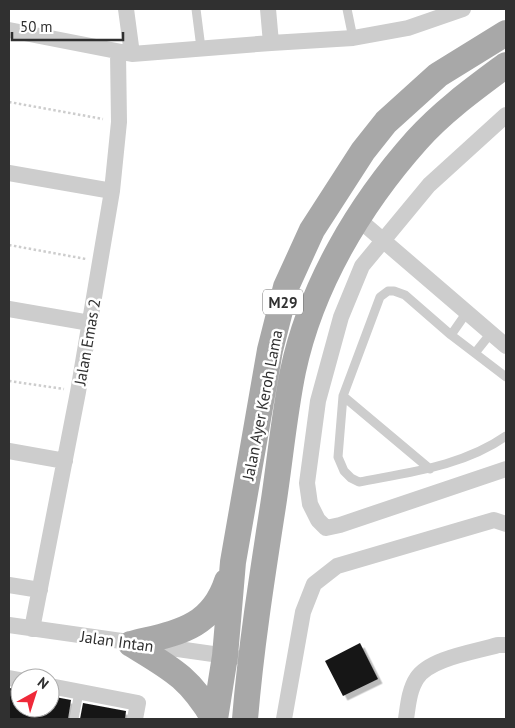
<svg xmlns="http://www.w3.org/2000/svg" width="515" height="728" font-family="'PT Sans',sans-serif">
  <style>
    .building { fill: #171717; filter: url(#shadow) }
    .lines { fill: none; stroke-linecap: round; stroke-linejoin: round }
    .path { stroke: #cdcdcd; stroke-width: 2.5; stroke-dasharray: 2.5 2.5; stroke-linecap: butt }
    .lane { stroke: #cdcdcd; stroke-width: 9 }
    .street { stroke: #cdcdcd; stroke-width: 16 }
    .primary { stroke: #a8a8a8; stroke-width: 26 }
    .labels { text-anchor: middle; dominant-baseline: central; stroke-width: 5; stroke-linejoin: round; paint-order: stroke }
    .shield { fill: #fff; stroke: #6e6e6e; stroke-width: 1 }
    .shield-label { font-size: 15px; font-weight: bold; fill: #303030 }
    .street-label { font-size: 16px; fill: #303030; stroke: #fff }
  </style>
  <defs>
    <filter id="shadow"><feDropShadow dx="4.5" dy="4.5" stdDeviation="0" flood-color="#0004"/></filter>
  </defs>
  <rect width="100%" height="100%" fill="#fff"/>
  <path class="building" d="M 360,643 L 378,679 L 343,696 L 325,661 Z
    M 9,688 L 20,690 L 20,708 L 50,708 L 50,696 L 71,700 L 68,719 L 9,719 Z
    M 83,703 L 126,711 L 125,719 L 80,719 Z"/>
  <g class="lines">
    <path class="path" d="M 9,102 L 103,119
      M 9,245 L 86,259
      M 9,381 L 64,389"/>
    <path class="lane" d="M 196,9 L 201,48
      M 347,9 L 353,38
      M 451,335 L 467,312
      M 475,353 L 491,333
      M 506,377 L 451,335 L 405,295 L 394,291 L 388,291 L 380,297 L 343,396 L 338,457 L 344,471 L 351,478 L 359,482 C 411,472 463,466 506,436
      M 343,396 L 430,469
      M 74,719 L 79,692"/>
    <path class="street" d="M 126,9 L 132,54
      M 9,30 L 132,54 L 271,43 L 268,9
      M 271,43 L 353,38 L 408,28 L 463,9
      M 506,115 L 429,185 L 362,266 L 341,317 L 318,401 L 307,483 L 310,504 L 318,520 L 326,528 L 340,525 L 506,469
      M 9,173 L 112,191
      M 357,218 L 506,346
      M 9,309 L 90,323
      M 9,451 L 65,461
      M 9,585 L 40,590
      M 9,625 L 234,657
      M 32,629 L 78,392 L 112,191 L 119,122 L 118,53
      M 9,678 L 20,680
      M 50,686 L 138,703 L 135,719
      M 284,719 L 303,612 L 314,584 L 337,566 L 494,520 L 506,524
      M 406,719 C 408,706 409,690 417,678 C 430,658 475,652 498,645 L 506,645"/>
    <path class="primary" d="M 131,644 C 174,633 211,630 227,581
      M 131,644 C 172,669 189,677 214,719
      M 215,719 L 225,656 L 233,562 L 270,350 L 286,287 L 312,230 L 363,151 L 386,122 L 438,75 L 506,33
      M 245,719 C 251,647 262,577 273,506 C 280,461 284,415 293,371 C 311,286 359,205 417,140 C 443,111 475,88 506,65"/>
  </g>
  <g class="labels">
    <rect class="shield" x="263" y="289.5" width="40" height="25" rx="4"/>
    <g class="shield-label">
      <text x="283" y="302">M29</text>
    </g>
    <g class="street-label">
      <text transform="translate(87 342) rotate(-80)">Jalan Emas 2</text>
      <text transform="translate(262 405) rotate(-79)">Jalan Ayer Keroh Lama</text>
      <text transform="translate(117 641) rotate(8)">Jalan Intan</text>
    </g>
  </g>
  <rect width="515" height="728" fill="none" stroke="#303030" stroke-width="20"/>
  <g transform="translate(35 693) rotate(39)"><circle r="24" fill="#ffffff" stroke="#acacac"/>
  <path d="M0-4L9 19L0 12L-9 19Z" fill="#ef2939"/>
  <text y="-8" font-size="14" font-weight="bold" text-anchor="middle" fill="#303030">N</text>
  </g>
  <path d="M12 32v8h111v-8" fill="none" stroke="#303030" stroke-width="2.5"/>
  <text x="20" y="32" font-size="15" fill="#303030" stroke="#ffffff" stroke-width="4" paint-order="stroke">50 m</text>
</svg>
